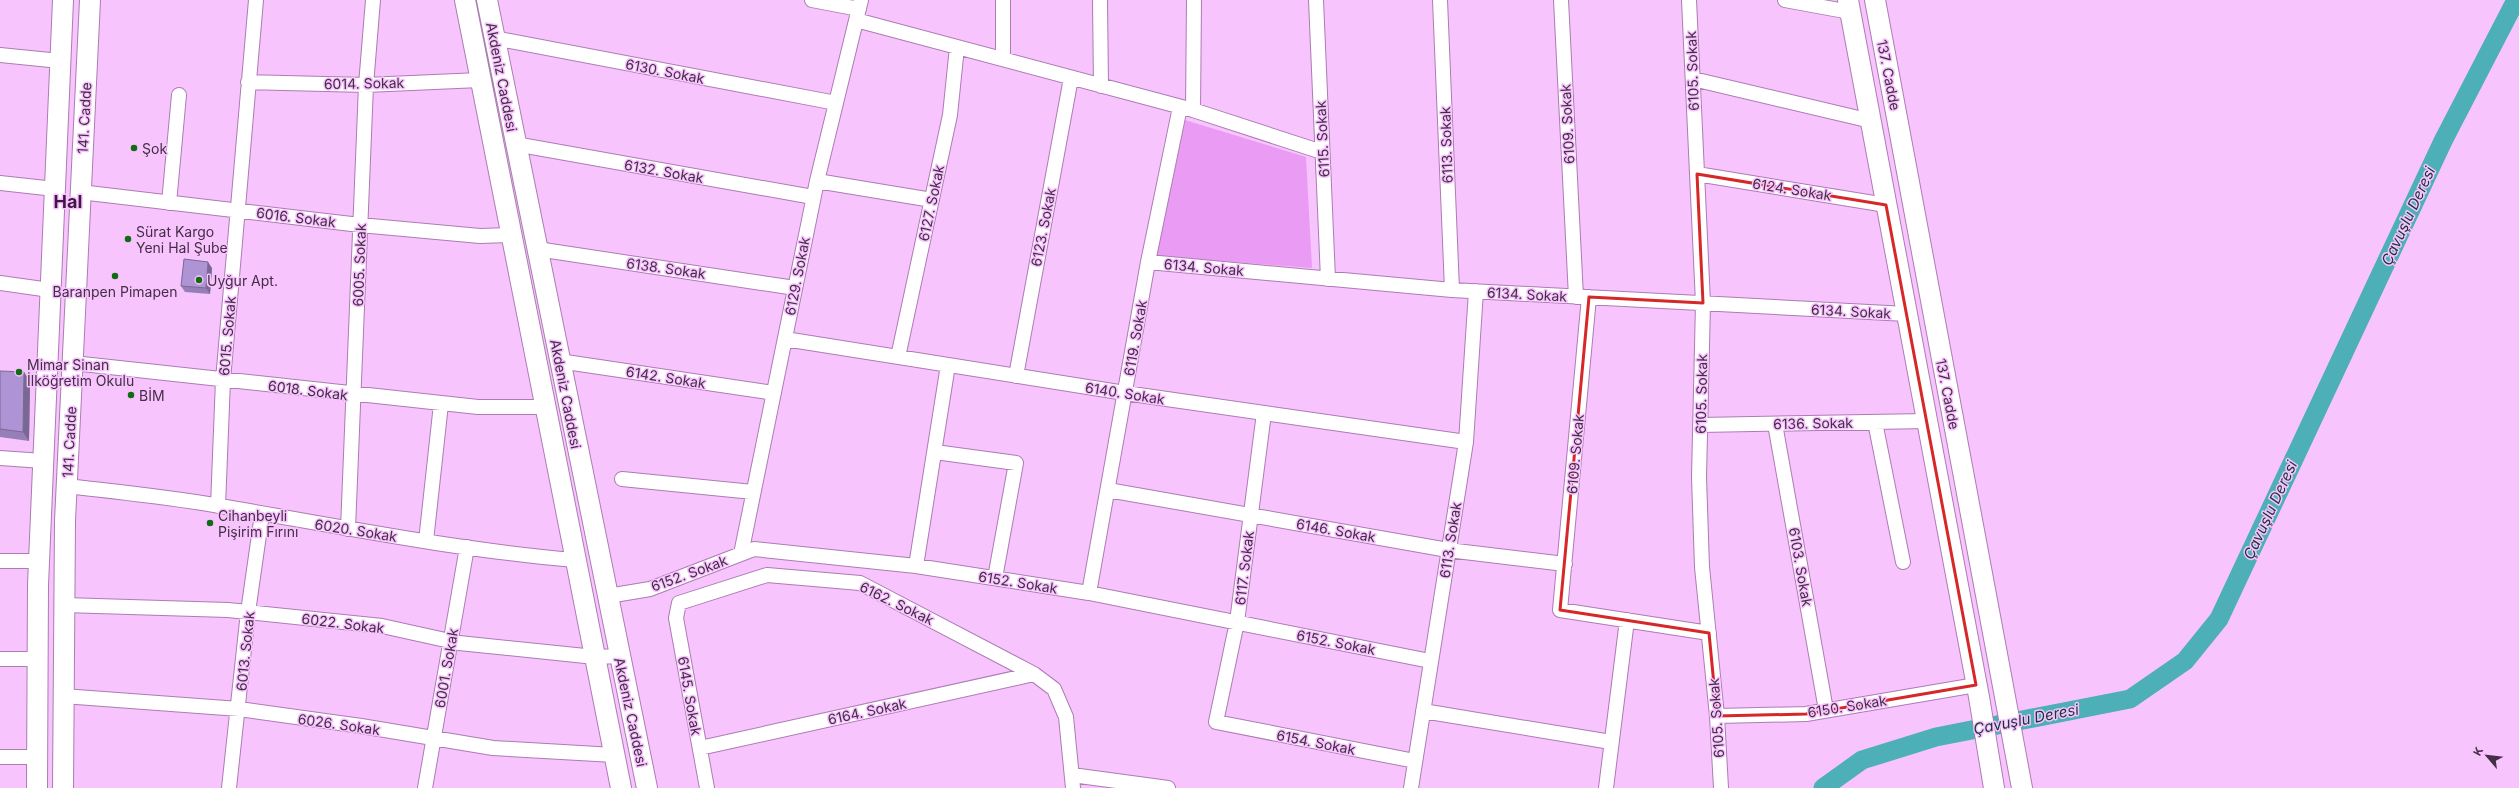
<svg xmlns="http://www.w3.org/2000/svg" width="2519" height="788" font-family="Inter,sans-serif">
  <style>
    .green { fill: #ea9bf4 }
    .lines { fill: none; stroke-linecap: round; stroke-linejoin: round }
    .canal { stroke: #4dafb7; stroke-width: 19 }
    .street-casing { stroke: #ac7cb2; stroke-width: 16 }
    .secondary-casing { stroke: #ac7cb2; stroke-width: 22 }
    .street { stroke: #fff; stroke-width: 14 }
    .secondary { stroke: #fff; stroke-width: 20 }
    .wall { fill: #967fb6 }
    .shaded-wall { fill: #7a6894 }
    .building { fill: #ae94d4; stroke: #7a6894 }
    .marked { fill: none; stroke: #d62828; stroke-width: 3; stroke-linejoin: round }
    .poi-dot { fill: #126b13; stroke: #f8c4fe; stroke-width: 1.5 }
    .labels { text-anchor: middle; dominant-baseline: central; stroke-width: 3; stroke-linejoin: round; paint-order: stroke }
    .street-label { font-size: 14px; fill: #432e45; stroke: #f8c4fe }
    .poi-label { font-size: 14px; fill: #432e45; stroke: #f8c4fe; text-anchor: start }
    .water-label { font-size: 15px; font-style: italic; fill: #183639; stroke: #f8c4fe }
    .district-label { font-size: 18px; font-weight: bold; fill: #431849; stroke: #f8c4fe }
  </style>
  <rect width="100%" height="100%" fill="#f8c4fe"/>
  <path class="green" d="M 1185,120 L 1306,157 L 1312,268 L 1156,256 Z"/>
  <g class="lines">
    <path class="canal" d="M 1823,788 L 1862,760 L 1936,737 L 2130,699 L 2185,661 L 2219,619 L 2443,141 L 2516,0"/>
    <defs>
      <path id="street" d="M 812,0 L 859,9
        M 1003,0 L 1003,59
        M 1100,0 L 1101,86
        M 1316,0 L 1328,279
        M 1440,0 L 1452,290
        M 1561,0 L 1576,297
        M 1689,0 L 1703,303 L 1699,477 L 1702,567 L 1717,716 L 1721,788
        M 1785,0 L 1850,12
        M 856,20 L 1193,110 L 1322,152
        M 494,38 L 836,103
        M 0,55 L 60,61
        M 1693,79 L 1871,121
        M 248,82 L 366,85 L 480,80
        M 1193,110 L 1194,0
        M 515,144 L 813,197
        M 1697,174 L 1886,205
        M 817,181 L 932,200
        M 0,183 L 55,189
        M 80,192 L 360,225 L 480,236 L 511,235
        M 169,203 L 179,95
        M 537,249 L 795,288
        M 1148,262 L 1452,290 L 1907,314
        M 0,283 L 50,290
        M 1589,297 L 1560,610 L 1709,633
        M 785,339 L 1125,393 L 1466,442
        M 898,357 L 950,115 L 957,47
        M 559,361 L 774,393
        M 73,363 L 478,407 L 545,407
        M 1016,376 L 1071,78
        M 1264,413 L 1237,622 L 1216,722 L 1415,761
        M 1875,422 L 1903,562
        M 1775,424 L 1826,710
        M 1700,425 L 1927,421
        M 935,452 L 1016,463 L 995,578
        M 0,458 L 43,461
        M 622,479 L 753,492
        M 67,486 C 118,492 169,497 220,506 C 338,526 456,550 575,560
        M 1108,490 L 1448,550 L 1565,564
        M 218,506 L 223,380 L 256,0
        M 348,529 L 366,85 L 373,0
        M 426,541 L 441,404
        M 741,554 L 817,181 L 861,0
        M 0,561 L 39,561
        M 916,566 L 948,365
        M 1089,593 L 1148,262 L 1180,107
        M 608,596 L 650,589 L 754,549 L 916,566 L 1089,593 L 1430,661
        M 64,605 L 228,610 L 382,626 L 459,643 L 595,657 L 620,656
        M 0,659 L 38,659
        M 63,696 L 239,709 L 361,726 L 493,748 L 614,755
        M 1423,711 L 1611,742
        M 1717,716 L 1806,714 L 1976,685
        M 700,748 L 1034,674
        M 0,757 L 37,757
        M 1072,775 L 1168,788
        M 229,788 L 248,612 L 262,514
        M 425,788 L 467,547
        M 707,788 L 676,618 L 679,603 L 767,575 L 860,583 L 1034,674 L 1054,689 L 1066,717 L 1073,788
        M 1411,788 L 1466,442 L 1476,291
        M 1606,788 L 1627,620"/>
      <path id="secondary" d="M 465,0 L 621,788
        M 487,0 L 647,788
        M 1848,0 L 1979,697 L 1994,788
        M 1875,0 L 2022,788
        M 37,788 L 38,585 L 63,0
        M 63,788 L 65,521 L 90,0"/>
    </defs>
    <use href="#street" class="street-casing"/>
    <use href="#secondary" class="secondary-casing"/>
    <use href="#street" class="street"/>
    <use href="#secondary" class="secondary"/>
  </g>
  <path class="wall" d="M 212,268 L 210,294 L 185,292 L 181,286 Z
    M 0,371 L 30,381 L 29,441 L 0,437 Z"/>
  <path class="shaded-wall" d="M 208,262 L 212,268 L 210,294 L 206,288 Z
    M 24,372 L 30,381 L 29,441 L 23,432 Z"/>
  <path class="building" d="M 184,259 L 208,262 L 206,288 L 181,286 Z
    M 0,371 L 24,372 L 23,432 L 0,429 Z"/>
  <path class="marked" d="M 1697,174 L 1886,205 L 1976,685 L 1806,714 L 1717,716 L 1709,633 L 1560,610 L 1589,297 L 1703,303 Z"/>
  <g class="poi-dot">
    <circle cx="134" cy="148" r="4"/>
    <circle cx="128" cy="239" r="4"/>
    <circle cx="115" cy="276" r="4"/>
    <circle cx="199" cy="280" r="4"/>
    <circle cx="19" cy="372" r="4"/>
    <circle cx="131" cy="395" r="4"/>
    <circle cx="210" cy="523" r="4"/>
  </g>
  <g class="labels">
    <g class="street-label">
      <text transform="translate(665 71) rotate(11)">6130. Sokak</text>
      <text transform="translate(1692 71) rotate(-92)">6105. Sokak</text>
      <text transform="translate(1889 75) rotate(79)">137. Cadde</text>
      <text transform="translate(502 77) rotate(79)">Akdeniz Caddesi</text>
      <text transform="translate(364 83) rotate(-1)">6014. Sokak</text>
      <text transform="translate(84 118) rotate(-87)">141. Cadde</text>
      <text transform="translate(1567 124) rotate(-93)">6109. Sokak</text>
      <text transform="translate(1322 139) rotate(-93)">6115. Sokak</text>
      <text transform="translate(1446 145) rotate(-92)">6113. Sokak</text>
      <text transform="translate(664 171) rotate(10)">6132. Sokak</text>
      <text transform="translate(1792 189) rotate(9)">6124. Sokak</text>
      <text transform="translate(931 203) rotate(-78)">6127. Sokak</text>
      <text transform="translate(296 217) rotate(7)">6016. Sokak</text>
      <text transform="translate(1043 227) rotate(-79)">6123. Sokak</text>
      <text transform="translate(359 265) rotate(-88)">6005. Sokak</text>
      <text transform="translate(1204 267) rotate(5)">6134. Sokak</text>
      <text transform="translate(666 268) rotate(8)">6138. Sokak</text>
      <text transform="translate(797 276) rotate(-79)">6129. Sokak</text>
      <text transform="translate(1527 294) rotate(3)">6134. Sokak</text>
      <text transform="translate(1851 311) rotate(3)">6134. Sokak</text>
      <text transform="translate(227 336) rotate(-85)">6015. Sokak</text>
      <text transform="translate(1135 338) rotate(-80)">6119. Sokak</text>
      <text transform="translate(666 377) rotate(9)">6142. Sokak</text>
      <text transform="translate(308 390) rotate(7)">6018. Sokak</text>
      <text transform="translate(1125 393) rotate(9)">6140. Sokak</text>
      <text transform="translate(566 394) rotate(79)">Akdeniz Caddesi</text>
      <text transform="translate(1701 394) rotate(-89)">6105. Sokak</text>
      <text transform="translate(1948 394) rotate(79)">137. Cadde</text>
      <text transform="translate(1813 423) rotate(-1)">6136. Sokak</text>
      <text transform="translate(69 442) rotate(-87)">141. Cadde</text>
      <text transform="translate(1575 454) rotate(-85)">6109. Sokak</text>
      <text transform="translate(356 530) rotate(9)">6020. Sokak</text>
      <text transform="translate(1336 530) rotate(10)">6146. Sokak</text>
      <text transform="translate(1450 540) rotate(-81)">6113. Sokak</text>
      <text transform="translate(1801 567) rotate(80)">6103. Sokak</text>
      <text transform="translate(1244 568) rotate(-83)">6117. Sokak</text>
      <text transform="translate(689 573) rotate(-20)">6152. Sokak</text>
      <text transform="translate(1018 582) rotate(9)">6152. Sokak</text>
      <text transform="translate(897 603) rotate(26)">6162. Sokak</text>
      <text transform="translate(343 623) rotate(7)">6022. Sokak</text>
      <text transform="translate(1336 642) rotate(11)">6152. Sokak</text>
      <text transform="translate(245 651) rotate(-84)">6013. Sokak</text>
      <text transform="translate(446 668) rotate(-80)">6001. Sokak</text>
      <text transform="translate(690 696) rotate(80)">6145. Sokak</text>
      <text transform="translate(1847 706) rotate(-9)">6150. Sokak</text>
      <text transform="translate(867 711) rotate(-12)">6164. Sokak</text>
      <text transform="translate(631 712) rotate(78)">Akdeniz Caddesi</text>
      <text transform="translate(1716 718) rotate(-94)">6105. Sokak</text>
      <text transform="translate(339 724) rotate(8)">6026. Sokak</text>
      <text transform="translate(1316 742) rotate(11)">6154. Sokak</text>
    </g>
    <g class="poi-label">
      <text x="142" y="148">Şok</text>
      <text x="136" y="231">Sürat Kargo<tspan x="136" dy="16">Yeni Hal Şube</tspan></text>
      <text x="207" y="280">Uyğur Apt.</text>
      <text x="115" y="291" text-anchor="middle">Baranpen Pimapen</text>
      <text x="27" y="364">Mimar Sinan<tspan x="27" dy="16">İlköğretim Okulu</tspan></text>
      <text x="139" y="395">BİM</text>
      <text x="218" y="515">Cihanbeyli<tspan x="218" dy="16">Pişirim Fırını</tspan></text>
    </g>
    <g class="water-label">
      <text transform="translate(2408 216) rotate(-65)">Çavuşlu Deresi</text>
      <text transform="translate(2270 510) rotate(-65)">Çavuşlu Deresi</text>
      <text transform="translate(2026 719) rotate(-11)">Çavuşlu Deresi</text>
    </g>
    <g class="district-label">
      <text x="68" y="201">Hal</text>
    </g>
  </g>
  <g transform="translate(2487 756) rotate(298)" stroke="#f8c4fe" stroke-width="3" paint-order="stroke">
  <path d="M0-3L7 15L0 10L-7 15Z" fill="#432e45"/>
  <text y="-6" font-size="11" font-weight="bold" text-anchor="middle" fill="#432e45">K</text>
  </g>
</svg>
